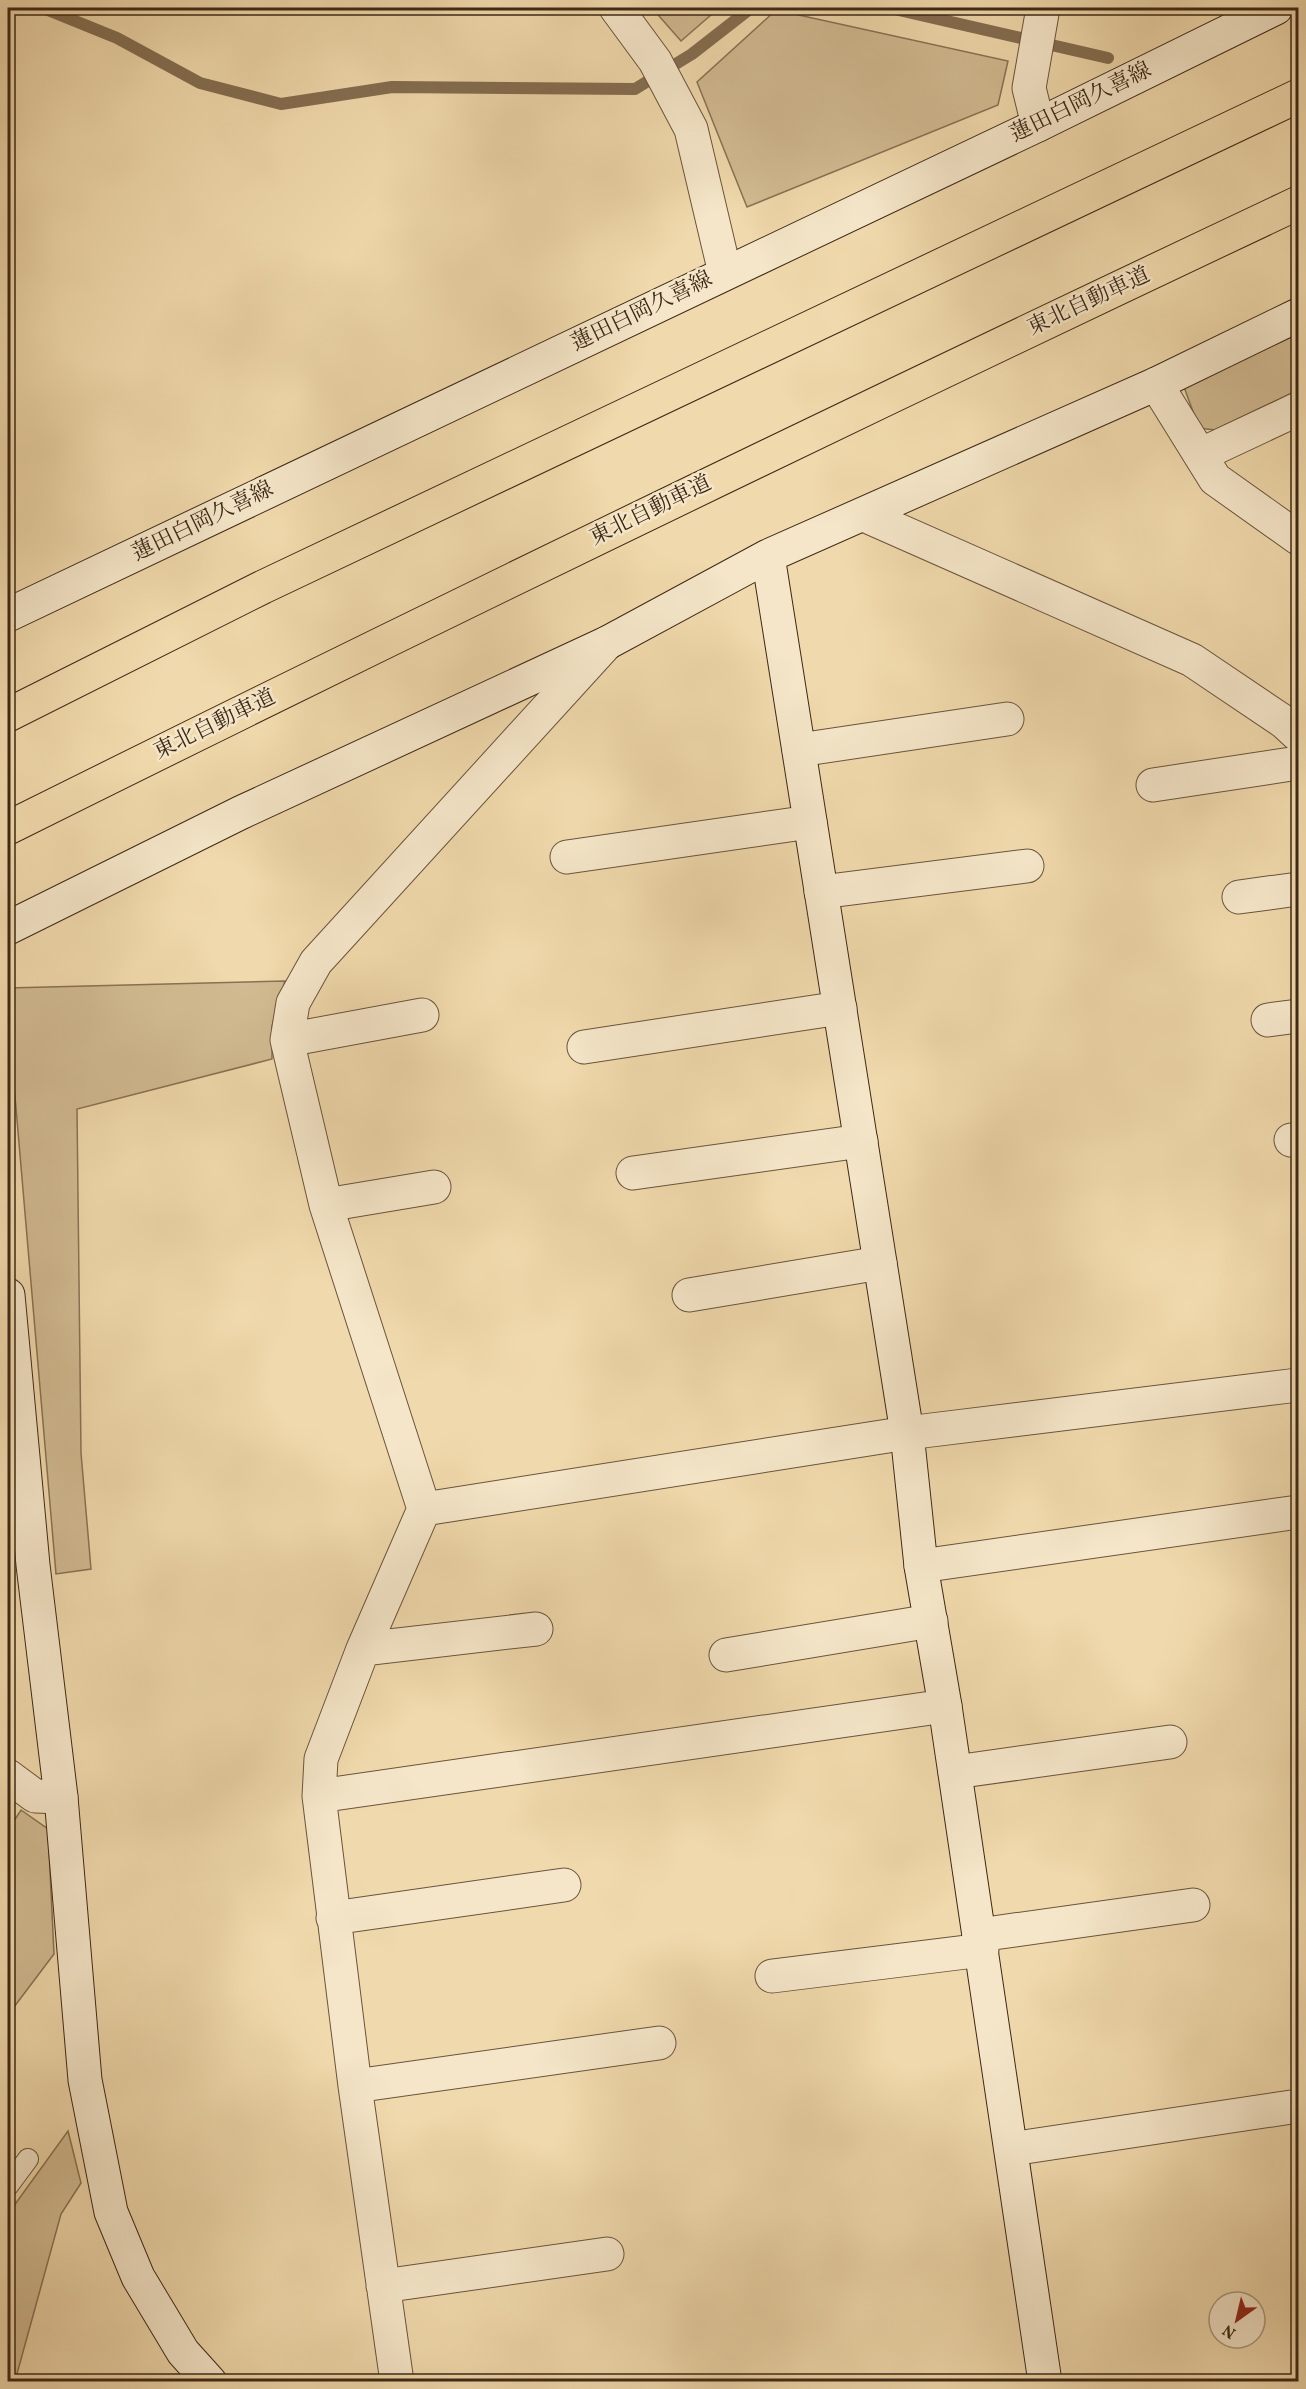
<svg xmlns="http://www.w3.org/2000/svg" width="1306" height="2389" font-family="Vollkorn,'Noto Serif JP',serif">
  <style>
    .green { fill: #d2bb92; stroke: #887254; stroke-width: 1.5 }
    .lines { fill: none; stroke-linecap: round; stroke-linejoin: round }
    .stream { stroke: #846e51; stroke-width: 12 }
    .lane-casing { stroke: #6a543c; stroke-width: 22 }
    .street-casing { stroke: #6a543c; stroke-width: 35 }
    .secondary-casing { stroke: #3d2816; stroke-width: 35 }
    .highway-casing { stroke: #3d2816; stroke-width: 35 }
    .lane { stroke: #f5e6c9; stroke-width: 20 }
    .street { stroke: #f5e6c9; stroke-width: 33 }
    .secondary { stroke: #f5e6c9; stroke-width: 33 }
    .highway { stroke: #f0d9ac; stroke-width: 33 }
    .labels { text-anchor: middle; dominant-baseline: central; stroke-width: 5; stroke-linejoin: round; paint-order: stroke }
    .street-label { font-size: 22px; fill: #3d2816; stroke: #f5e6c9 }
  </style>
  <rect width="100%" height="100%" fill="#f0d9ac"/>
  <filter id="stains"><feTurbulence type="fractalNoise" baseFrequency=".00333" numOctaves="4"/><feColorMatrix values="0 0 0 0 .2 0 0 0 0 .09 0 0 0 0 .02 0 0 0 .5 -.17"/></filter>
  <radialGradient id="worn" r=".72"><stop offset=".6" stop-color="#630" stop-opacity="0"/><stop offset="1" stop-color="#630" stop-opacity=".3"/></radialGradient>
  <path class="green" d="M 652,8 L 719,8 L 681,41 Z
    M 776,10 L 1008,61 L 998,105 L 747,207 L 697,82 Z
    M 1298,334 L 1298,390 L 1215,430 L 1199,428 L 1184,387 Z
    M 285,981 L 272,1026 L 272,1059 L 77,1109 L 81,1453 L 91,1569 L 56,1574 L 8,1015 L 8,988 Z
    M 21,1810 L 48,1829 L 54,1954 L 8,2015 L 8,1830 Z
    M 68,2131 L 81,2183 L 61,2214 L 15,2381 L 8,2381 L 8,2214 Z"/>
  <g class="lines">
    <path class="stream" d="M 43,8 L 117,38 L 200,83 L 281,104 L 392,87 L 635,89 L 692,54 L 751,8
      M 890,8 L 1108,58"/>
    <defs>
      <path id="lane" d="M 8,2186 L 28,2159"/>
      <path id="street" d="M 616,8 L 655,61 L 691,129 L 725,273
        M 1038,125 L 1029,88 L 1043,8
        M 1156,384 L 1215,479 L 1298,538
        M 1200,455 L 1298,409
        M 864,515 L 1192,660 L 1284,722 L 1298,735
        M 799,750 L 1007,719
        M 1153,785 L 1298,763
        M 567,857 L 810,822
        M 821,892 L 1027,866
        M 1239,897 L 1298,889
        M 1268,1020 L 1298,1016
        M 287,1040 L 422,1015
        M 584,1047 L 840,1008
        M 1291,1140 L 1298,1139
        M 633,1173 L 861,1141
        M 326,1205 L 434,1187
        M 689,1295 L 880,1263
        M 424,1509 L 907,1433 L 1298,1385
        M 921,1566 L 1298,1512
        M 363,1649 L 536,1629
        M 726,1655 L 931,1621
        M 955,1772 L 1170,1742
        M 8,1776 L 35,1796 L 61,1797
        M 319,1796 L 945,1706
        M 333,1918 L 564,1885
        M 979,1935 L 1193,1905
        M 772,1976 L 982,1950
        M 355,2086 L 659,2043
        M 1011,2149 L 1298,2106
        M 383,2286 L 607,2254
        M 397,2382 L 355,2086 L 319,1796 L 321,1759 L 363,1649 L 424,1509 L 326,1205 L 287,1040 L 293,1003 L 316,962 L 607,643"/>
      <path id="secondary" d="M 768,556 L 907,1433 L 921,1566 L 945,1706 L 1045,2382
        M 8,615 L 1038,125 L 1276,8
        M 8,928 L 240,813 L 607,643 L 768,556 L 1156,384 L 1298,315
        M 8,1295 L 33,1565 L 61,1797 L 85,2080 L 111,2212 L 138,2277 L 183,2352 L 210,2382"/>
      <path id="highway" d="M 8,715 L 263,587 L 1298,96
        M 8,828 C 436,615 866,407 1298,203"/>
    </defs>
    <use href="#lane" class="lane-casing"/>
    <use href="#street" class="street-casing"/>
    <use href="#secondary" class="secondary-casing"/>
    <use href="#highway" class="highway-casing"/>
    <use href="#lane" class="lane"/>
    <use href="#street" class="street"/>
    <use href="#secondary" class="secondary"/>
    <use href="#highway" class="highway"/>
  </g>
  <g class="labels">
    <g class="street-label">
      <text transform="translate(1081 103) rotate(-26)">蓮田白岡久喜線</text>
      <text transform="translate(1089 302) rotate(-25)">東北自動車道</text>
      <text transform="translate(642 312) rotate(-26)">蓮田白岡久喜線</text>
      <text transform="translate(651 511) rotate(-26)">東北自動車道</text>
      <text transform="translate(203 522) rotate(-26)">蓮田白岡久喜線</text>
      <text transform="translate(215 725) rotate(-26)">東北自動車道</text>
    </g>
  </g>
  <rect width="1306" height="2389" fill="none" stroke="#f0d9ac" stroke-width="30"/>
  <rect x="9" y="9" width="1288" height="2371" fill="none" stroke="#3d2816" stroke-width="3"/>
  <rect x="15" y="15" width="1276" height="2359" fill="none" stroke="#3d2816" stroke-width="1.5"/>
  <g transform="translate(1237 2320) rotate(214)"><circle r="28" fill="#f5e6c9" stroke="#ab9a81" stroke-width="1.5"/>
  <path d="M0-4.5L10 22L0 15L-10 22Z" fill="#8f2418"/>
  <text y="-9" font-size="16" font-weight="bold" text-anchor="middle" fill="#3d2816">N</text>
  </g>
  <rect width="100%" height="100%" filter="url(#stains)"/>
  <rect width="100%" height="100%" fill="url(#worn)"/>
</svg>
